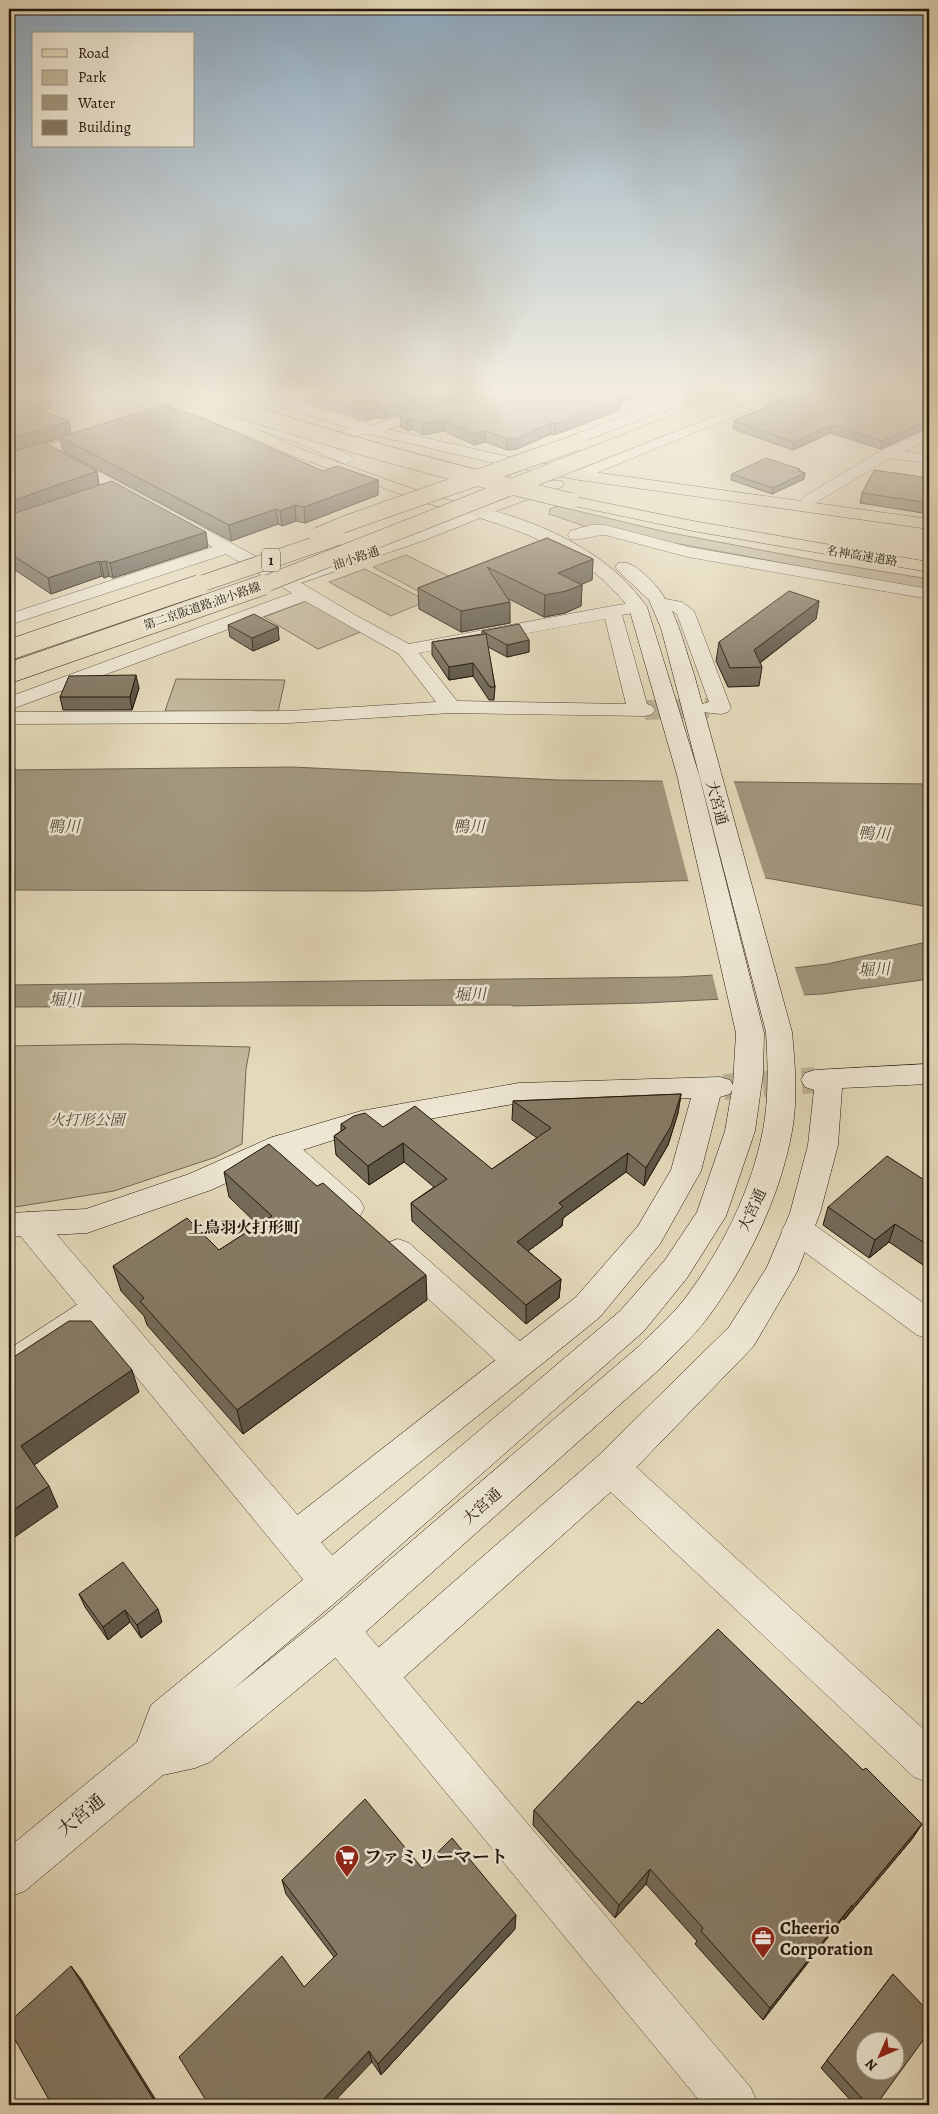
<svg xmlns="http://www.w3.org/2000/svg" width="938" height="2114" font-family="Alegreya,'Noto Serif JP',serif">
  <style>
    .green { fill: #c3b89c; stroke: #726753 }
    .water { fill: #a2977e; stroke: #6e6350 }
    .pier { fill: #e4d9ba }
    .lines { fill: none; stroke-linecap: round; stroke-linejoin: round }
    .street-tunnel { stroke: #bdb297; stroke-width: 20; stroke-dasharray: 20 10; stroke-linecap: butt }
    .secondary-tunnel { stroke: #bdb297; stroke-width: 26; stroke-dasharray: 26 13; stroke-linecap: butt }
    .street-casing { stroke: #524736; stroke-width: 1 }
    .secondary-casing { stroke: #21160a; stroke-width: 1 }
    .primary-casing { stroke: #21160a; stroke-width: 1 }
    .highway-casing { stroke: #21160a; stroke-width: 1 }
    .street { fill: #ede6d2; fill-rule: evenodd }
    .secondary { fill: #ede6d2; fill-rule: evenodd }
    .primary { fill: #e4d9ba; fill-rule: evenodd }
    .highway { fill: #e4d9ba; fill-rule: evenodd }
    .highway-bridge-far1-casing { stroke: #21160a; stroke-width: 17; stroke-linecap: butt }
    .highway-bridge-casing { stroke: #21160a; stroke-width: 21; stroke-linecap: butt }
    .highway-bridge-far1 { stroke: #e4d9ba; stroke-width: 16 }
    .highway-bridge { stroke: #e4d9ba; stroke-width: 20 }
    .wall { fill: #736a58; stroke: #21160a }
    .shaded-wall { fill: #5e5647; stroke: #21160a }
    .building { fill: #867b66; stroke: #21160a; fill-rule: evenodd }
    .labels { text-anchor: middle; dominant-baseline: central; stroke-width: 5; stroke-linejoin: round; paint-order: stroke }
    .far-street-label { font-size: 12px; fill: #21160a; stroke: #ede6d2 }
    .shield { fill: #ede6d2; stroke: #5e5446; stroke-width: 1 }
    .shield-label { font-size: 14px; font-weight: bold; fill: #21160a }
    .street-label { font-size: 15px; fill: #21160a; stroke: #ede6d2 }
    .park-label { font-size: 15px; font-style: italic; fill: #524736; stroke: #ede6d2 }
    .water-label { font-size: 16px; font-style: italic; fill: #554a38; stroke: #ede6d2 }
    .neighbourhood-label { font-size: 16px; font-weight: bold; fill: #21160a; stroke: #ede6d2 }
    .near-street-label { font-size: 18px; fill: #21160a; stroke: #ede6d2 }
    .near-poi-label { font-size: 18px; font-weight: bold; fill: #21160a; stroke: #ede6d2; text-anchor: start }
  </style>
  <rect width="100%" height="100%" fill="#e4d9ba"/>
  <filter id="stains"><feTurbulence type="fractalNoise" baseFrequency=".004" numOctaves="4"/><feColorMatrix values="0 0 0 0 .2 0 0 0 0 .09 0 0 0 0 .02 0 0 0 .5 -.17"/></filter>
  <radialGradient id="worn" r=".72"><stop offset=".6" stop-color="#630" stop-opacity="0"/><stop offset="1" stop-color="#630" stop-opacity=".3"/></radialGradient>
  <path class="green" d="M 557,506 L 666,532 L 824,562 L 929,579 L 929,590 L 587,527 L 549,514 L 550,509 Z
    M 406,555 L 465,584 L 431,598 L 373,567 Z
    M 365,569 L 427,601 L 391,616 L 329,582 Z
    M 309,600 L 363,631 L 318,649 L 264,617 Z
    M 176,679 L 285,680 L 278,712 L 165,711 Z
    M 128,1044 L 250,1047 L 246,1069 L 242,1144 L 216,1157 L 114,1191 L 9,1208 L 9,1046 Z"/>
  <path class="water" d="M 293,767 L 559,780 L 929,784 L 929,907 L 766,878 L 371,891 L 9,890 L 9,770 Z
    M 922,943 L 925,949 L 929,949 L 929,979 L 822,994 L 645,1003 L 514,1006 L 510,1005 L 9,1007 L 9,985 L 677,977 L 752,973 L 827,964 Z"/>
  <path class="pier" d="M 662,779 L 733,779 L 766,880 L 689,883 Z
    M 794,965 L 805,998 L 719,1002 L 712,973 Z"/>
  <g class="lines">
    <path class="street-tunnel" d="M 645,710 L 709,708"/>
    <path class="secondary-tunnel" d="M 724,1087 L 815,1080"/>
    <defs>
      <path id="street" d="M 103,391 L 124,391 L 181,410 L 183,413 L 181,416 L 171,416 L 105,394 Z
        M 150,391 L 171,391 L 317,440 L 350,428 L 369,426 L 485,391 L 507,391 L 505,394 L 375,433 L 357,435 L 330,445 L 350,456 L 353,459 L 350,462 L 345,464 L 299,443 L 152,394 Z
        M 899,391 L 918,391 C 912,398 900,402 892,400 L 890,397 Z
        M 929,429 L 929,438 L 904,451 L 929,455 L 929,463 L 890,458 L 817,502 C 811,509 808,513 798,510 L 796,507 L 805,496 L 882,450 Z
        M 66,454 L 259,558 L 357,616 L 409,644 L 612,606 L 638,602 L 644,603 L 647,607 L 644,611 L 622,615 L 647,704 L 652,706 L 655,710 L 652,714 L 645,716 L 451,713 L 289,723 L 9,724 L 9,712 L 289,711 L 436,702 L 399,654 L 305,601 L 9,710 L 9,697 L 292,593 L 226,554 L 9,625 L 9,614 L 213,547 L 61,462 L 58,459 L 61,456 ZM 605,619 L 626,704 L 457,701 L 419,653 Z
        M 591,525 L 605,525 L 689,547 L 929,589 L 929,599 L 688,557 L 605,535 C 593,535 581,541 570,539 L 568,535 L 570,531 Z
        M 660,598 L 682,602 L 694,611 L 731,708 L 728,712 L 721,714 L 702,712 L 699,708 L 702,704 L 709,702 L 677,614 L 671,610 L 654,607 L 651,603 L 654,599 Z
        M 280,1135 L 290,1138 L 360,1200 L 364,1208 L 360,1216 L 349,1220 L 338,1216 L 270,1154 L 265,1146 L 270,1138 Z
        M 29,1212 L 40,1215 L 344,1569 L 349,1582 L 344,1595 L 330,1601 L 316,1595 L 18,1233 L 14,1224 L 18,1215 Z
        M 798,1218 L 809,1221 L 929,1307 L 929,1339 L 917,1335 L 787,1239 L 782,1230 L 787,1221 Z
        M 398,1239 L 409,1243 L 531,1351 L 536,1361 L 531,1371 L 519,1375 L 507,1371 L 387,1261 L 382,1252 L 387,1243 Z
        M 611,1452 L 624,1456 L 929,1734 L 929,1783 L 914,1777 L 598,1480 L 593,1468 L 598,1456 Z
        M 338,1610 L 352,1616 L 751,2088 L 758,2105 L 703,2105 L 324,1644 L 318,1630 L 324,1616 Z"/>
      <path id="secondary" d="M 238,391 L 260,391 L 374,426 L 518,459 L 558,441 L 690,391 L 710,391 L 708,394 L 568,447 L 520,469 L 365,433 L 240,394 Z
        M 771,391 L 790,391 L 788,394 L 584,478 L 574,478 L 571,475 L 574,472 Z
        M 97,430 L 102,431 L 104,434 L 102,437 L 9,466 L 9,456 Z
        M 480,507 C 543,523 609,552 647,607 L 699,775 L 764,1033 L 763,1074 L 755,1131 L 726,1216 L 687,1278 L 644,1331 L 344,1595 L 232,1690 L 324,1616 L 638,1347 C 653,1332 670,1317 683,1301 C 721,1251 751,1192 763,1130 C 769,1098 768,1064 766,1032 L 661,628 L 649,600 L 618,571 L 615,567 L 618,563 C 628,561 634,566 642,572 C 676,601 680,634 694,674 L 792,1032 C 795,1064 798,1099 792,1131 C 780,1198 747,1265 706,1320 C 693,1337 676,1352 662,1367 L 352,1644 L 210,1762 L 195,1768 L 163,1775 L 25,1891 L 9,1897 L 9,1847 L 137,1742 L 151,1705 L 316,1569 L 620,1311 L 665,1260 L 697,1212 L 725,1131 L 732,1090 L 730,1094 L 720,1097 L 701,1171 L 660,1244 L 600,1317 L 308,1553 L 295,1558 L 282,1553 L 276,1540 L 282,1527 L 576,1297 L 638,1226 L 671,1170 L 691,1098 L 519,1103 L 362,1131 L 290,1154 L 211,1190 L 87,1233 L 9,1237 L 9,1213 L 86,1209 L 189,1174 L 270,1138 L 361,1111 L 519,1083 L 720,1077 L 730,1080 L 733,1085 L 736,1033 L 677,775 L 629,608 C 590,557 539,537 480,518 L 425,540 L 298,584 L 292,585 L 286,584 L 283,580 L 286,576 Z
        M 929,1064 L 929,1084 L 842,1088 L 838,1145 L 820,1213 L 797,1272 L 753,1347 L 624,1480 L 391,1689 L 377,1695 L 363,1689 L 357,1675 L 363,1661 L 598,1456 L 729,1327 L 767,1267 L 790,1213 L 808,1145 L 814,1090 L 805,1087 L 801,1080 L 805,1073 L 815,1070 Z
        M 99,1295 L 111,1298 L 115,1308 L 111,1318 L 21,1377 L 9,1381 L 9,1349 L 87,1298 Z"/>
      <path id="primary" d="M 127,391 L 148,391 L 247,425 L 301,449 L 436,497 L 479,507 L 550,481 L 562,481 L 564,484 L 562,487 L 480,517 L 425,503 L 291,455 L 237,431 L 129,394 Z
        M 520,459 L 579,470 L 929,519 L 929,529 L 579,480 L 522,469 L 503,477 L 493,477 L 490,474 L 493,471 Z"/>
      <path id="highway" d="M 571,496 L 693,521 L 929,562 L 929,572 L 693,531 L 565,504 L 563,501 L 565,498 Z"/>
    </defs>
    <use href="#street" class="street-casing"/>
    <use href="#secondary" class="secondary-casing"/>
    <use href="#primary" class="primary-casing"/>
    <use href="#highway" class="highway-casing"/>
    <use href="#street" class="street"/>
    <use href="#secondary" class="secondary"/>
    <use href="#primary" class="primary"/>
    <use href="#highway" class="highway"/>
    <defs>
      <path id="highway-bridge-far1" d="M 185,391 C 312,436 440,470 571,501
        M 317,536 L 345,524 L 578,442
        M 195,586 L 338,537
        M 260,586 L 755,391"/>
      <path id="highway-bridge" d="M 9,650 L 199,585
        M 9,673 L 263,585"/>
    </defs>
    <use href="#highway-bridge-far1" class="highway-bridge-far1-casing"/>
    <use href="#highway-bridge" class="highway-bridge-casing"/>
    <use href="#highway-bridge-far1" class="highway-bridge-far1"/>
    <use href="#highway-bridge" class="highway-bridge"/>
  </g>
  <path class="wall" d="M 9,391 L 48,395 L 51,408 L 43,410 L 69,421 L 71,433 L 323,471 L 378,480 L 378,495 L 305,523 L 296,521 L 282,526 L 278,524 L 231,541 L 63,451 L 60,438 L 45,443 L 97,471 L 99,485 L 208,547 L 113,578 L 109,576 L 104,578 L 102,576 L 51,594 L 9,566 Z
    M 305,391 L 478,391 L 384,419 L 378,417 L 365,421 L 305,401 Z
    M 901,391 L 929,391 L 929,400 Z
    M 621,403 L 620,410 L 554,435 L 551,434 L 517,449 L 507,450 L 485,442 L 474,445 L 444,431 L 423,435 L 412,429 L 408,431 L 401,427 L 400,417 Z
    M 929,404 L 881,449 L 830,433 L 793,450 L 733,429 L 734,421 L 766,407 L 767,405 Z
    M 800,469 L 800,471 L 805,473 L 804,479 L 772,494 L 731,480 L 732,474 Z
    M 929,478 L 929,514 L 860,503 L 862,493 Z
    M 547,538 L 593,559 L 592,580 L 582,584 L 581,606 L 565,613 L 544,617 L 509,599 L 510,623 L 461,632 L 419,609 L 418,588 Z
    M 819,601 L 816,619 L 760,663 L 762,667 L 759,686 L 728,687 L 716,661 L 719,642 Z
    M 228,625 L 278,627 L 279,640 L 253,651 L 230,637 Z
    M 482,631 L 529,640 L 529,652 L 507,657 L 488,647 L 495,687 L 494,700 L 489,700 L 473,676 L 449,680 L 432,655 L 432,642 L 482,634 Z
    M 139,688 L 132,710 L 63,710 L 60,697 Z
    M 681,1094 L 678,1113 L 668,1145 L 644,1186 L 626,1172 L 563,1218 L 562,1226 L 528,1251 L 561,1279 L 559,1298 L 526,1324 L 412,1221 L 411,1203 L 434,1187 L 404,1162 L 369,1185 L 336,1155 L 334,1136 L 341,1131 L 341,1124 L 383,1127 L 492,1169 L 537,1138 L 512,1120 L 513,1101 Z
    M 224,1172 L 427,1300 L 243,1434 L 147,1325 L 144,1316 L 121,1291 L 113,1266 L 219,1250 L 258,1225 L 229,1197 Z
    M 929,1183 L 929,1269 L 889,1242 L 869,1258 L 823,1225 L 828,1207 Z
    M 79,1594 L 162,1622 L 141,1638 L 130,1622 L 108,1640 L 85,1607 Z
    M 642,1704 L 863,1770 L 922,1824 L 912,1839 L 844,1920 L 843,1918 L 763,2020 L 695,1944 L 697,1941 L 646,1884 L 615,1918 L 533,1825 L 534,1810 Z
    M 422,1868 L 515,1929 L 381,2075 L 372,2062 L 304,1987 L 334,1957 L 286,1894 L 282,1880 Z
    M 893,1974 L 876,2105 L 855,2105 L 821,2068 Z"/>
  <path class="shaded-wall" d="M 444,391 L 478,391 L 384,419 L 384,409 Z
    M 625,391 L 650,391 L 621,403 L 620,410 L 554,435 L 555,424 L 612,396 Z
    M 48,395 L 51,408 L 27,416 L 24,402 Z
    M 378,406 L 378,417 L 365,421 L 364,411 Z
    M 412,419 L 412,429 L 408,431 L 407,420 Z
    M 444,420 L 444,431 L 423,435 L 423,424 Z
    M 929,420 L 929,427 L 881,449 L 882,441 Z
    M 69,421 L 71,435 L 60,437 L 60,438 L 9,454 L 9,439 Z
    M 551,423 L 551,434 L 517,449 L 507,450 L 507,439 Z
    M 831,425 L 830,433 L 793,450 L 794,442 Z
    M 485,431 L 485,442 L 474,445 L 474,434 Z
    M 97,471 L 99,486 L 9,518 L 9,502 Z
    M 805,473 L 804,479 L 772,494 L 773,488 Z
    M 378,480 L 378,495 L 305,523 L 304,507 Z
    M 295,505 L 296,521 L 282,526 L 280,511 Z
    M 276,509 L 278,524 L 231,541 L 229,525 Z
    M 206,532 L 208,547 L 113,578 L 110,563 Z
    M 593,559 L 592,580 L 563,592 L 582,585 L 581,606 L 565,613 L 544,617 L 545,595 L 558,573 Z
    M 99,561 L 102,576 L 51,594 L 48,578 Z
    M 106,561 L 109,576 L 104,578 L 101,562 Z
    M 819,601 L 816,619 L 754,667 L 754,650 Z
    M 510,602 L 510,623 L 461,632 L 461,611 Z
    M 278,627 L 279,640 L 253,651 L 252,638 Z
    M 529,640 L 529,652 L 507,657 L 507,645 Z
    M 473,663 L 473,676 L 449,680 L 449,667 Z
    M 136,675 L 139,688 L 132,710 L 130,697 Z
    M 681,1094 L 678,1113 L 668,1145 L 644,1186 L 646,1168 Z
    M 403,1143 L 404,1162 L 369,1185 L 368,1166 Z
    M 628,1153 L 626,1172 L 563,1218 L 562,1226 L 516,1260 L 517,1242 L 559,1203 Z
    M 895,1224 L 889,1242 L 869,1258 L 875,1240 Z
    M 426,1275 L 427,1300 L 243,1434 L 237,1410 Z
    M 561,1279 L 559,1298 L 526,1324 L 526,1305 Z
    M 132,1370 L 139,1392 L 30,1468 L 21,1446 Z
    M 49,1486 L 58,1507 L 9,1541 L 9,1513 Z
    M 158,1609 L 162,1622 L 141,1638 L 137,1625 Z
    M 125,1610 L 130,1622 L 108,1640 L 103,1627 Z
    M 922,1824 L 912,1839 L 844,1920 L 853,1906 Z
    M 650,1869 L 646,1884 L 615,1918 L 619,1905 Z
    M 852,1905 L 843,1918 L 763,2020 L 770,2008 Z
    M 516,1915 L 515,1929 L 381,2075 L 378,2064 Z
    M 71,1966 L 81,1979 L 159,2105 L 157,2105 Z
    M 369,2051 L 372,2062 L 331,2105 L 318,2105 Z"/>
  <path class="building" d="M 9,391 L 39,391 L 48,395 L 24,402 L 69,421 L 9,439 Z
    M 306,391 L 444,391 L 384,409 L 378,406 L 364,411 Z
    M 487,391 L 625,391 L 612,396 L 621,399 L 555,424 L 551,423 L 517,438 L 507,439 L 485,431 L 474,434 L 444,420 L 423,424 L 412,419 L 407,420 L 400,417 Z
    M 800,391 L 885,391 L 929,404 L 929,420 L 882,441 L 831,425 L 794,442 L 734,421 L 770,406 L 767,405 Z
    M 164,405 L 203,418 L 323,471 L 337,466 L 378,480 L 304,507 L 295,505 L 280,511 L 276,509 L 229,525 L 60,437 Z
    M 43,442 L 97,471 L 9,502 L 9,453 Z
    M 766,458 L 800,469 L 798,471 L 805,473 L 773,488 L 732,474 Z
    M 874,470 L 929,478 L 929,503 L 862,493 Z
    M 112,481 L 206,532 L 110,563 L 106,561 L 101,562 L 99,561 L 48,578 L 9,553 L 9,515 Z
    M 547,538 L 593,559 L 558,573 L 582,585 L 566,591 L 545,595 L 487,567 L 510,602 L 461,611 L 418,588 Z
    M 789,591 L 819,601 L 754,650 L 762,667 L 730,668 L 719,642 Z
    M 254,614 L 278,627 L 252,638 L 228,625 Z
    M 519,624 L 529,640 L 507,645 L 482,631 Z
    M 486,634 L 495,687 L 490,687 L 473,663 L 449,667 L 432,642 Z
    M 136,675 L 130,697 L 60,697 L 69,676 Z
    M 681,1094 L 671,1126 L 646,1168 L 628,1153 L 559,1203 L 563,1207 L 517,1242 L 561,1279 L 526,1305 L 411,1203 L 447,1179 L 403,1143 L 368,1166 L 334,1136 L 346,1128 L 341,1124 L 354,1116 L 365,1113 L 383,1127 L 415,1106 L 492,1169 L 551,1128 L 513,1101 Z
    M 269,1144 L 317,1186 L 323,1183 L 426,1275 L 237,1410 L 140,1301 L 144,1298 L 113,1266 L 187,1218 L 219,1250 L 272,1216 L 224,1172 Z
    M 887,1156 L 929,1183 L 929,1246 L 895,1224 L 875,1240 L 828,1207 Z
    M 69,1321 L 91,1321 L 132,1370 L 21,1446 L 49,1486 L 9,1513 L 9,1360 Z
    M 123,1562 L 158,1609 L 137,1625 L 125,1610 L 103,1627 L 79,1594 Z
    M 718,1629 L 863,1770 L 866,1768 L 922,1824 L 853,1906 L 852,1905 L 770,2008 L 701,1931 L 703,1928 L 650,1869 L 619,1905 L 534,1810 L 638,1701 L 642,1704 Z
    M 365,1799 L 422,1868 L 452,1838 L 516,1915 L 378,2064 L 369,2051 L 318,2105 L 209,2105 L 179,2057 L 282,1956 L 304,1987 L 337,1954 L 282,1880 Z
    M 71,1966 L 157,2105 L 52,2105 L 9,2029 L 9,2022 Z
    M 893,1974 L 929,2012 L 929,2032 L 876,2105 L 868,2105 L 827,2060 ZM 866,2042 L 896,2042 L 896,2072 L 866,2072 Z"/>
  <linearGradient id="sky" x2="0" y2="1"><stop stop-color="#8ca8be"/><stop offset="0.57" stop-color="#f3eee0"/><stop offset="1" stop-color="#f3eee0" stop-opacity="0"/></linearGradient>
  <rect width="938" height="687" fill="url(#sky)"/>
  <defs>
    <symbol id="supermarket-pin" viewBox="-11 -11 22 30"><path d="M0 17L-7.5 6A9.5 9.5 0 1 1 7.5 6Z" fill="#8f2418" stroke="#ede6d2"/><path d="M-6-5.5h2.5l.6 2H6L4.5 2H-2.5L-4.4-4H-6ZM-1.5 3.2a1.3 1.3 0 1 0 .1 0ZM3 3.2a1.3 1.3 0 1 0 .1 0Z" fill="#fff"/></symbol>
    <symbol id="office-pin" viewBox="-11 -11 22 30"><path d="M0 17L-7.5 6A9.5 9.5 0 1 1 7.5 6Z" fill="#8f2418" stroke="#ede6d2"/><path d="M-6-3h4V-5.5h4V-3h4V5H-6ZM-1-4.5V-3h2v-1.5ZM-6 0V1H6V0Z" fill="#fff"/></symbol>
  </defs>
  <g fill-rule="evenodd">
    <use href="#supermarket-pin" x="333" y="1843" width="28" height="38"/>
    <use href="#office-pin" x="749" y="1924" width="28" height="38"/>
  </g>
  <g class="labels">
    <g class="far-street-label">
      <text transform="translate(862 556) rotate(9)">名神高速道路</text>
      <text transform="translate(356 558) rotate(-19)">油小路通</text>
      <text transform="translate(202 606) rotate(-19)">第二京阪道路;油小路線</text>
    </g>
    <rect class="shield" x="262" y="548.5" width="18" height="23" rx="4"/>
    <g class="shield-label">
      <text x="271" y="560">1</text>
    </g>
    <g class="street-label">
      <text transform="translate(717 803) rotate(75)">大宮通</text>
      <text transform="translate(752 1210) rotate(-65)">大宮通</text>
      <text transform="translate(482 1506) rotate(-41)">大宮通</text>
    </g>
    <g class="park-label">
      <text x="87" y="1120">火打形公園</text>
    </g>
    <g class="water-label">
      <text x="64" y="827">鴨川</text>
      <text x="469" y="827">鴨川</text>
      <text transform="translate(874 834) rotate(3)">鴨川</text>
      <text transform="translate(874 970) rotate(-3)">堀川</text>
      <text transform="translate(470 995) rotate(-2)">堀川</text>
      <text transform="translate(65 1000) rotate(-1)">堀川</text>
    </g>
    <g class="neighbourhood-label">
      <text x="244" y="1228">上鳥羽火打形町</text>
    </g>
    <g class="near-street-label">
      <text transform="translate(81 1815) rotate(-39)">大宮通</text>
    </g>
    <g class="near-poi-label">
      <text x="364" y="1857">ファミリーマート</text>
      <text x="780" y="1928">Cheerio<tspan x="780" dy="21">Corporation</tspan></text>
    </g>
  </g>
  <rect width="938" height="2114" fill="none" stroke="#e4d9ba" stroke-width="30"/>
  <rect x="10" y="10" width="918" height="2094" fill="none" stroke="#21160a" stroke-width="2.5"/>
  <rect x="15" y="15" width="908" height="2084" fill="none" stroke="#21160a"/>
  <rect x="32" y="32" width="162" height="115" fill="#ede6d2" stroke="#9b9382"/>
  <rect x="42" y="49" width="25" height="8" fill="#e4d9ba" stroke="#9b9382"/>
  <text x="78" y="58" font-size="15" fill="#21160a">Road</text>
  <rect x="42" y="70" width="25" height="15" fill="#c3b89c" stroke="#9b9382"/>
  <text x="78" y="82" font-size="15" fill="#21160a">Park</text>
  <rect x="42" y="95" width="25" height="15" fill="#a2977e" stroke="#9b9382"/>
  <text x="78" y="108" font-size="15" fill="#21160a">Water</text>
  <rect x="42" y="120" width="25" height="15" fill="#867b66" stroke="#9b9382"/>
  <text x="78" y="132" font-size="15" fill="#21160a">Building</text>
  <g transform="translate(880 2056) rotate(225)"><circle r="24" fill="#ede6d2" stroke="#9b9382"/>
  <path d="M0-4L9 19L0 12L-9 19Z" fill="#8f2418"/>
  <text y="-8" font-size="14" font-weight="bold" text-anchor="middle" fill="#21160a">N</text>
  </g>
  <rect width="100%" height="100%" filter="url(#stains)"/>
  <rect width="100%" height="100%" fill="url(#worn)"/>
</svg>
